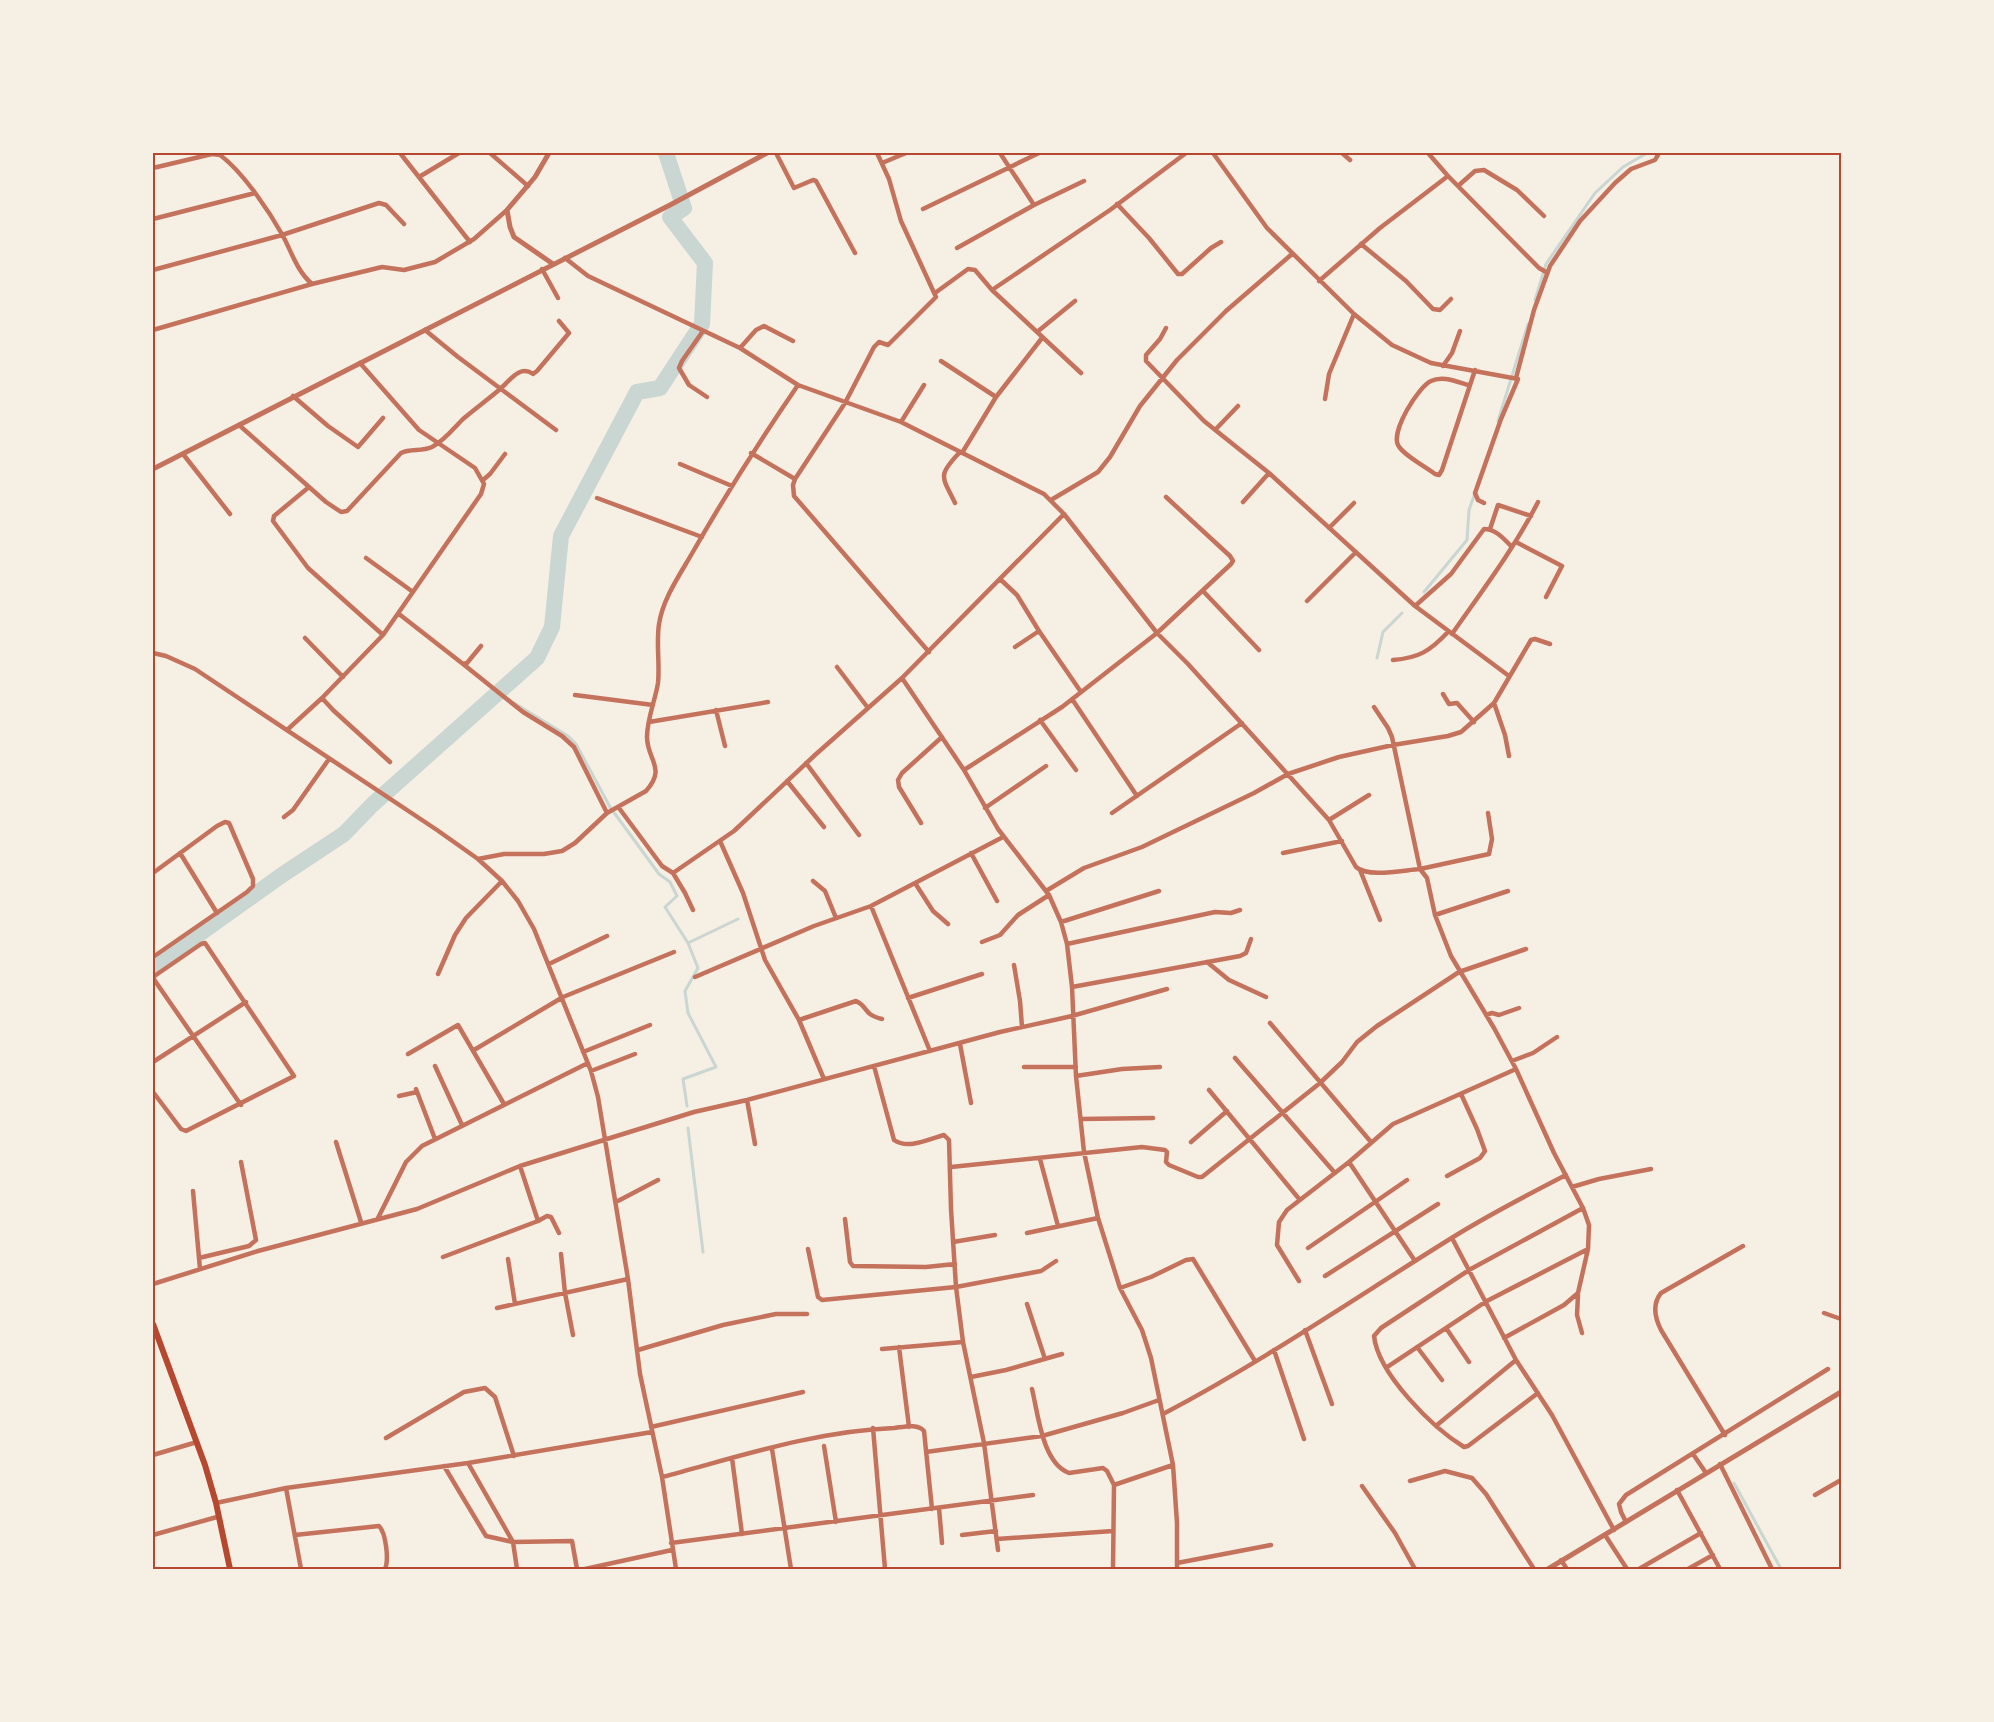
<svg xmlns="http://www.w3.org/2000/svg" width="1994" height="1722" font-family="'Source Sans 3',sans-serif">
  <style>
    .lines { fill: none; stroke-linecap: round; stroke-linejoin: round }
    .stream { stroke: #c9d6d2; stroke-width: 3 }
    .river { stroke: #c9d6d2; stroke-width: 16 }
    .minor { stroke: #c5725c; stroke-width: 4.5 }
    .tertiary { stroke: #c5725c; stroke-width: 5 }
    .secondary { stroke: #b5482f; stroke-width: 6 }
    .neatline { fill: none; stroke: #b5482f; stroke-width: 2 }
  </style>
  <rect width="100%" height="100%" fill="#f6efe4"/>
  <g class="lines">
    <path class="stream" d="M 1535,300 L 1546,264 L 1595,193 L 1623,167 L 1647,153
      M 1498,421 L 1528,324
      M 1424,592 L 1467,540 L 1469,510 L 1475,493
      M 1377,658 L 1383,632 L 1402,613
      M 514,703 L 568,736 L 576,744 L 610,807 L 659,874 L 670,882 L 677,896 L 665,907 L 688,943 L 698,968 L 685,991 L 688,1013 L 716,1067 L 683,1079 L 687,1106
      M 688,943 L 738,919
      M 688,1128 L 703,1252
      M 1734,1483 L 1781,1569"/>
    <path class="river" d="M 153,967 L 282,875 L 344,834 L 372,805 L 537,658 L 552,627 L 561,536 L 637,392 L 660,388 L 702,324 L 705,263 L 670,217 L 684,208 L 666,153"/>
    <path class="minor" d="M 400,153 L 470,242
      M 490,153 L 528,186
      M 776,153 L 794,188 L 813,180 L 816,181 L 855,253
      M 877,153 L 889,179 L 901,221 L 936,297 L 888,345 L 879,342 L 874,347 L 845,403 L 795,479 L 793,485 L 794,496 L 929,652
      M 1213,153 L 1267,228 L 1354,314 L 1392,345 L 1431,363 L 1518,379 L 1501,419 L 1475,493 L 1478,500 L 1484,503
      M 1342,153 L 1350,160
      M 1428,153 L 1448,176 L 1539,268 L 1546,272
      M 882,163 L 906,153
      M 153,168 L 212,154 L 220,155 C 243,172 269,211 283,236 C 292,253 297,271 312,284
      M 419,177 L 459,153
      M 1458,186 L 1475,171 L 1484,170 L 1517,190 L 1544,216
      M 1117,204 L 1149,238 L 1178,274 L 1182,274 L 1211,248 L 1221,242
      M 1034,205 L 1084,181
      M 923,209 L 1039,153
      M 153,219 L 255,193
      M 1361,244 L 1406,281 L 1433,309 L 1440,310 L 1451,299
      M 957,248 L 1034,205 L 1000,153
      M 565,258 L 588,276 L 740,348 L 798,385 L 901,422 L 1044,494 L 1064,514 L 1157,633 L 1188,664 L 1329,820 L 1356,867 C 1368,878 1404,870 1420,869 L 1427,878 L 1435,915 L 1451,956 L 1494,1028 L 1516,1069 L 1554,1153 L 1583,1208 L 1589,1225 L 1588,1249 L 1578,1293 L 1564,1305 L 1504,1338
      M 542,269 L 558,298
      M 153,270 L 282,235 L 379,203 L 386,205 L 404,224
      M 1319,281 L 1380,228 L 1448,176
      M 992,290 L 1110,210 L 1186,153
      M 935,293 L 968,269 L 975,270 L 992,290 L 1081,373
      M 1166,328 L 1160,339 L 1146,355 L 1146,361 L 1204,421 L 1269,473 L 1415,606 L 1509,676
      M 153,330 L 312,284 L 382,267 L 404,270 L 435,262 L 474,239 L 507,210
      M 425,330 L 458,357 L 556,430
      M 703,331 L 682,361 L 679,368 L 689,385 L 707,397
      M 1037,332 L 1075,301
      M 740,348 L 756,330 L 764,326 L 793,341
      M 941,361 L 996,397
      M 1443,366 L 1452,353 L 1460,331
      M 1516,378 L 1534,310 L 1550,266 L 1580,221 L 1615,183 L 1631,169 L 1655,160 L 1659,153
      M 1468,385 C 1457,382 1443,375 1431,381 C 1418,387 1391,431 1398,445 C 1403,455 1426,467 1435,474 L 1439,475 L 1442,470 L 1475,370
      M 293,396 L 328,426 L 358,447 L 383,418
      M 1325,399 L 1329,374 L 1354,314
      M 901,422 L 924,385
      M 239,425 L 326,502 L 341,512 L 347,511 L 401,453 C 411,448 421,452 432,447 C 444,441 454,428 463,419 C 475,409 487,400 499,390 C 509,382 519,364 533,374 L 537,371 L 569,333 L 559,321
      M 1215,430 L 1238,406
      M 751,453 L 795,479
      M 962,453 L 996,397 L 1042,338
      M 183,454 L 230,514
      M 680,464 L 732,486
      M 483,480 L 490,474 L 505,454
      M 309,487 L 274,516 L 273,521 L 308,568 L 383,635
      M 597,498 L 702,537
      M 1051,500 L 1098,472 L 1110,457 L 1140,406 L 1177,360 L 1226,311 L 1292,254
      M 1243,502 L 1269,473
      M 955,503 C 942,476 937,476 960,452
      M 1329,528 L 1354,503
      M 1490,529 L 1498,505 L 1531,516
      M 1516,542 L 1562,566 L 1546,597
      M 366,558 L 413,592
      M 1000,579 L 1017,595 L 1039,631 L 1015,647
      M 1203,591 L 1259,650
      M 1307,601 L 1356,552
      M 1415,606 L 1451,574 L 1484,529 C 1496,529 1504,539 1512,547
      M 399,614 L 463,664 L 467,663 L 481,646
      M 1039,631 L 1081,692
      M 1452,634 C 1482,591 1514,549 1538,502
      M 305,638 L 343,677
      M 153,653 L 166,656 L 195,669 L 437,830 L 478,859 L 502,881 L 518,901 L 534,929 L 591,1071 L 598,1097 L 628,1279 L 640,1374 L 662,1477 L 676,1569
      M 1393,660 C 1419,658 1430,651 1448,632
      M 463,664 L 523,712 L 562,736 L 574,747 L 607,813
      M 837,667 L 868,708
      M 902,678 L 964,770 L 998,829 L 1049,895 L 1061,922 L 1067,944 L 1072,987 L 1076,1076 L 1084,1152 L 1098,1218 L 1120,1288 L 1142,1330 L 1151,1358 L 1173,1465 L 1177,1523 L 1177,1569
      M 1443,694 L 1449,704 L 1457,703 L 1474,722
      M 575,695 L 653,705
      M 322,698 L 333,710 L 390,762
      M 1072,699 L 1137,796
      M 1494,703 L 1505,735 L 1509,756
      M 1374,707 L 1388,728 L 1392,737 L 1420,869 L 1489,854 L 1492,839 L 1488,813
      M 716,710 L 725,746
      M 1040,720 L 1076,770
      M 649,722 L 768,702
      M 287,730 L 322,698 L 383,635 L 481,494 L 484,484 L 475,468 L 419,430 L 360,363
      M 806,763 L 859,835
      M 964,770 L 1062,707 L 1157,633 L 1231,564 L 1233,561 L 1230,556 L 1166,497
      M 787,781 L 824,827
      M 619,808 L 662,866 L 673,873 L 734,831 L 815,755 L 902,678 L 1064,514
      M 985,808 L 1046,766
      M 1112,813 L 1242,723
      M 284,817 L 293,810 L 329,759
      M 1329,820 L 1369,795
      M 921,823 L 899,787 L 898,780 L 902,773 L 942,737
      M 720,841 L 743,893 L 765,960 L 799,1020 L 824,1079
      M 180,853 L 217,913
      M 971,853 L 997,901
      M 1283,853 L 1342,841
      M 478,859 L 504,854 L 544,854 L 562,851 L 575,843 L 607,813 L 646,791 C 667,768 647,760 647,737 C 647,719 655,701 658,683 C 660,664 656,644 659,624 C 663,598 681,573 694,550 C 726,494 761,439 798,385
      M 1360,870 L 1380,920
      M 153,873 L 217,826 L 225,822 L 229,823 L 253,879 L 253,886 L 247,892 L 153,957
      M 673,873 L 685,893 L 693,910
      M 813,881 L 825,891 L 836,918
      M 915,883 L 933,911 L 948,924
      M 1046,891 L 1084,868 L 1142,847 L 1254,793 L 1288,774 L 1339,757 L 1393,745 L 1448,736 L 1461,732 L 1494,703 L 1531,640 L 1535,639 L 1550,644
      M 871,906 L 930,1051
      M 1435,915 L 1508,891
      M 1061,922 L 1159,891
      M 982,942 L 1000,935 L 1018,915 L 1049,895
      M 1067,944 L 1215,912 L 1231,913 L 1240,910
      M 1207,962 L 1229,980 L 1266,997
      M 549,964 L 607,936
      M 1014,965 L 1020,1001 L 1022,1027
      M 438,974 L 455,935 L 466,918 L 502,881
      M 153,977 L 201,944 L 205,943 L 294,1076 L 186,1131 L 181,1129 L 153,1092
      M 695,977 L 814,926 L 871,906 L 1003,837
      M 153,978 L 241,1105
      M 1072,987 L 1240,956 L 1246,953 L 1251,939
      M 908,998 L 982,974
      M 1486,1015 L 1492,1013 L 1499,1015 L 1519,1008
      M 799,1020 L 856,1001 C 869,1007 862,1014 882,1019
      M 1270,1023 L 1371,1142
      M 960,1044 L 971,1103
      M 474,1050 L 563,997 L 674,952
      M 583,1052 L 650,1025
      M 408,1054 L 458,1025 L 504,1104
      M 1235,1058 L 1335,1173
      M 1512,1061 L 1533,1053 L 1557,1037
      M 153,1062 L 246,1002
      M 435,1066 L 462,1125
      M 874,1066 L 894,1140 C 908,1150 929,1139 944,1135 L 949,1140 L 951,1209 L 956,1287 L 963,1342 L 984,1443 L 998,1550
      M 1024,1067 L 1076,1067
      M 591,1071 L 635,1054
      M 1076,1076 L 1122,1069 L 1160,1067
      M 416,1089 L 435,1139
      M 1209,1090 L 1300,1200
      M 399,1096 L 417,1092
      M 747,1100 L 755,1144
      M 1081,1119 L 1153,1118
      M 336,1142 L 361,1222
      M 1191,1142 L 1227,1111
      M 1040,1159 L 1058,1226
      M 1349,1162 L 1415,1261
      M 520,1166 L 538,1221 L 547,1216 L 551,1217 L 559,1233
      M 951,1167 L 1142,1147 L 1165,1150 L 1167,1152 L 1166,1162 L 1169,1165 L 1198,1177 L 1202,1177 L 1320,1083 L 1342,1062 L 1357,1042 L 1377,1026 L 1459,972 L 1526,949
      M 1447,1176 L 1480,1158 L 1485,1151 L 1477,1129 L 1461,1094
      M 1572,1187 L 1599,1179 L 1651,1169
      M 193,1191 L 200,1269
      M 616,1202 L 658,1180
      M 378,1218 L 406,1162 L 422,1146 L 588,1063
      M 845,1219 L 850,1262 L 853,1266 L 926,1267 L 955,1264
      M 1027,1233 L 1098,1218
      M 1452,1238 L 1516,1360 L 1552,1415 L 1614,1530
      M 953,1242 L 995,1235
      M 1308,1248 L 1407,1180
      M 808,1249 L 818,1297 L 822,1300 L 956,1287 L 1041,1271 L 1056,1261
      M 561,1254 L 565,1293 L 573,1335
      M 443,1257 L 538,1221
      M 199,1258 L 249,1246 L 256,1240 L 241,1162
      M 508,1259 L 515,1304
      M 1325,1276 L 1438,1204
      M 1299,1281 L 1277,1245 L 1279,1222 L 1287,1210 L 1349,1162 L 1393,1124 L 1516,1069
      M 153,1284 L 258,1251 L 417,1209 L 520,1166 L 694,1112 L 747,1100 L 1000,1032 L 1072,1016 L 1167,989
      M 1120,1288 L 1151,1277 L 1186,1260 L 1193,1259 L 1255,1361
      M 1578,1295 L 1577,1315 L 1582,1333
      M 1027,1304 L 1045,1359
      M 497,1308 L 628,1279
      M 1824,1313 L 1841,1319
      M 1446,1328 L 1469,1362
      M 1305,1330 L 1332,1404
      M 899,1347 L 909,1427
      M 1417,1347 L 1442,1380
      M 882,1349 L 963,1342
      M 638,1350 L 723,1325 L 776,1314 L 807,1314
      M 1274,1350 L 1304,1439
      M 1387,1367 L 1485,1302 L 1588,1249
      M 971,1377 L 1006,1370 L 1062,1354
      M 1032,1389 C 1038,1413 1042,1463 1069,1473 L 1103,1468 L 1107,1471 L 1114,1485 L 1113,1569
      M 1538,1393 L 1468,1446 L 1464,1447 C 1433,1428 1378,1374 1374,1336 L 1381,1328 L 1469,1270 L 1583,1208
      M 1163,1414 C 1262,1362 1355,1298 1450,1239 C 1488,1215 1527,1195 1566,1175
      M 1437,1425 L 1516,1360
      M 651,1427 L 803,1392
      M 873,1428 L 885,1569
      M 1725,1435 L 1661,1330 C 1655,1318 1652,1304 1661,1293 L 1743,1246
      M 386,1438 L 464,1392 L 485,1388 L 495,1397 L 514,1456
      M 824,1446 L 836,1522
      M 772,1449 L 791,1569
      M 926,1452 L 1042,1436 L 1123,1413 L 1159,1400
      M 1693,1454 L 1706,1473
      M 153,1455 L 197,1442
      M 732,1458 L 742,1534
      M 468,1463 L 513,1542 L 517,1569
      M 1720,1464 L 1772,1569
      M 444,1466 L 486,1536 L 513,1542 L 572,1541 L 577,1569
      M 662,1477 C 738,1457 815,1431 894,1428 C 903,1427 918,1423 924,1431 L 932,1509
      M 1410,1481 L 1445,1471 L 1472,1478 L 1486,1494 L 1534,1569
      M 1114,1485 L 1173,1465
      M 1362,1486 L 1395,1533 L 1415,1569
      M 286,1488 L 301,1569
      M 1677,1490 L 1720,1569
      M 1815,1495 L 1841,1480
      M 216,1503 L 286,1488 L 468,1463 L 652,1432
      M 939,1508 L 942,1543
      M 1626,1522 L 1621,1512 L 1619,1504 L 1626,1495 L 1828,1369
      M 153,1535 L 217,1517
      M 295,1535 L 379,1526 C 386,1533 389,1560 385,1569
      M 962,1535 L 996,1531
      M 1605,1535 L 1627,1569
      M 997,1539 L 1113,1531
      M 671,1543 L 1033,1495
      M 1561,1560 L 1567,1569
      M 1177,1563 L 1271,1545
      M 585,1569 L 672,1550
      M 1639,1569 L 1701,1533
      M 1688,1569 L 1713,1555"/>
    <path class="tertiary" d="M 549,153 L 535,177 L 507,210 L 510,227 L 514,237 L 553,264
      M 153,469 L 670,205 L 767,153
      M 1548,1569 L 1841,1392"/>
    <path class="secondary" d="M 153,1324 L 205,1465 L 216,1503 L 230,1569"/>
  </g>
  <rect width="1994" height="1722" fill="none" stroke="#f6efe4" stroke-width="309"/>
  <rect x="154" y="154" width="1686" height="1414" class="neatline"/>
</svg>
